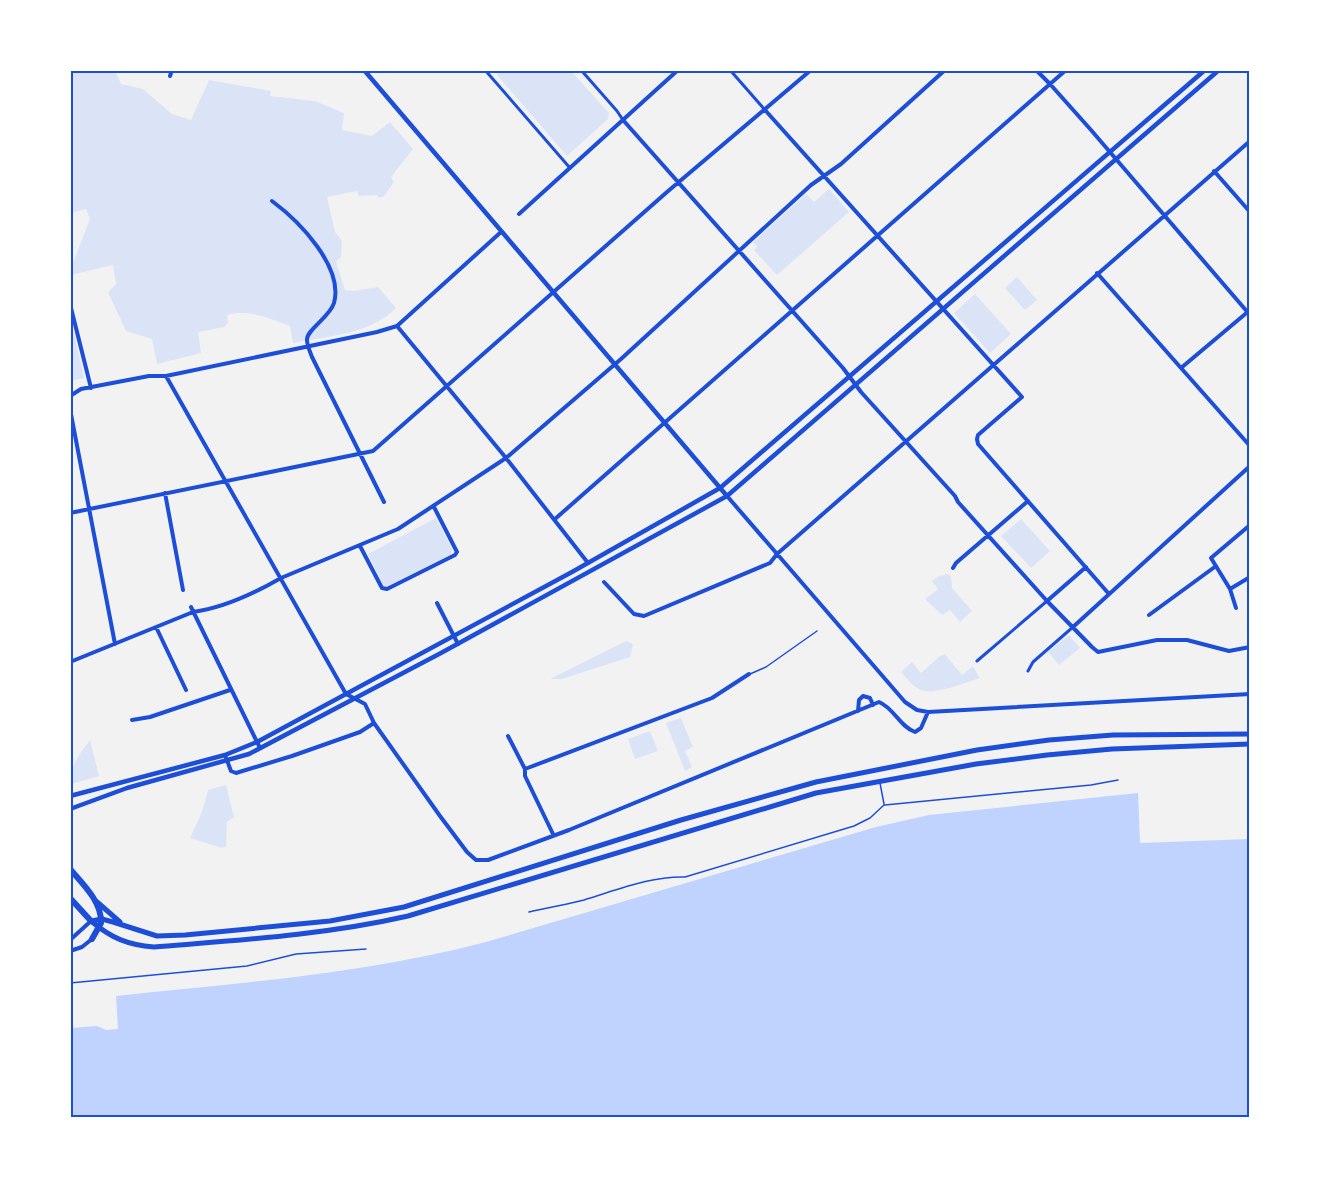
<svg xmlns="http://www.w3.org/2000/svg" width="1320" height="1188" font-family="'Golos Text',sans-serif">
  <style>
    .green { fill: #dbe4f7 }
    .water { fill: #bfd3fe }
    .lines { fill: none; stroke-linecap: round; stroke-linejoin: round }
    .service { stroke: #1d4ed8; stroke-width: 1.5 }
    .pedestrian { stroke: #1d4ed8; stroke-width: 3 }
    .minor { stroke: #1d4ed8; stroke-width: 4 }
    .tertiary { stroke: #1d4ed8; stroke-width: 4.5 }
    .secondary { stroke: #1d4ed8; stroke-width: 5 }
    .primary { stroke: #1d4ed8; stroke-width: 6 }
    .neatline { fill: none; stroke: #1d4ed8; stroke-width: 2 }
  </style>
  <rect width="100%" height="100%" fill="#f2f2f2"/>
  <path class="green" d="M 501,70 L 571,71 L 609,113 L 608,119 L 567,156 L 498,76 L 497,74 Z
    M 71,71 L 115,71 L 121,84 L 143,89 L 172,114 L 191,120 L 209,80 L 271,91 L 270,96 L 315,101 L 344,113 L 342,130 L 372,136 L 390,122 L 413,149 L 391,177 L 394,182 L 384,196 L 378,198 L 377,195 L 359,196 L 357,191 L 327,197 L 335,232 L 342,241 L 341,257 L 336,262 L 345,290 L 354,291 L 378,287 L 396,308 C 371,334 328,336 293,343 L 290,326 C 268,318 250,309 227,315 L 228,323 L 224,327 L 198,332 L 201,353 L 157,364 L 152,339 L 126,331 L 108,292 L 116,284 L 113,265 L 71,275 L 71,268 L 90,219 L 86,209 L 71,213 Z
    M 829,189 L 849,212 L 777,275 L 754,250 L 757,247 L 753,242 L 806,194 L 814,202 Z
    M 1017,277 L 1037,300 L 1025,310 L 1005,288 Z
    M 975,294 L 1011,334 L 990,353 L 954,313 Z
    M 71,319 L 84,378 L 71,381 L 70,381 Z
    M 436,518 L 452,549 L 451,554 L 387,586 L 383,585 L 368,554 Z
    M 1021,519 L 1050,551 L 1031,568 L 1001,536 Z
    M 948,574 L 951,577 L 952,588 L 972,611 L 960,622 L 950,610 L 942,615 L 925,599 L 938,589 L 932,581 L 939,576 Z
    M 1069,635 L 1080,648 L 1059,665 L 1048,652 Z
    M 626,641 L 633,644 L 630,657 L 562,679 L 550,679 Z
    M 945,654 L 962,675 L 973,666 L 980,678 C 966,682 932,697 919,689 C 912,686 906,677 901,672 L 912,662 L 921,673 L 940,656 Z
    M 681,718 L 693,747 L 685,751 L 692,767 L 685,771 L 666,723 Z
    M 650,731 L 658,751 L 635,759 L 628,739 Z
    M 90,740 L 99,776 L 71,784 C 70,765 79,755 90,740 Z
    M 226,785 L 234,817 L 227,822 L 226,847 L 222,848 L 190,838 L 202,812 L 208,790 Z"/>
  <path class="water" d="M 1138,793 L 1140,843 L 1249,839 L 1249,1117 L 71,1117 L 71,1028 L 97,1026 L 106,1030 L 118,1029 L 116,996 C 241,983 363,974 486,942 L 876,827 L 929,815 Z"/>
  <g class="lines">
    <path class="service" d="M 750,674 L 766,667 L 817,631
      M 880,783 L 884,804
      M 885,805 L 1091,785 L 1118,780
      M 529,912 C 548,907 566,905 584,900 C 617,890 651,876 685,877 L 854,826 L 870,818 L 884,805
      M 70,983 L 247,966 L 296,954 L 366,949"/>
    <path class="pedestrian" d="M 485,70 L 570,168
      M 581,70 L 617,111 L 623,120
      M 730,70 L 765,110
      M 977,661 L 1047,601
      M 1028,671 L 1033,662 L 1073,627"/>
    <path class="minor" d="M 1036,70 L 1050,84 L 1091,130 L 1250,315
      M 170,76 L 172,70
      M 765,110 L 1022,397 L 978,435 L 977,439 L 978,444 L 1109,594
      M 623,120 L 843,368 L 861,392 L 955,496 L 958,502 L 1047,601 L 1092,647 L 1098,652 L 1157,640 L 1187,640 L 1229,651 L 1250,647
      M 1214,171 L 1250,212
      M 272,201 C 299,221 344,267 334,303 C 330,317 306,330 307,340 C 307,345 310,352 312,357 L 384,502
      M 519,214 L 678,70
      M 1097,273 L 1250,446
      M 70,304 L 91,388
      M 397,326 L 506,458 L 588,563
      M 1181,368 L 1250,310
      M 166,376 L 346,694 L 365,704 L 374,723 L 440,816 L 467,852 L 476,860 L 488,860 L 569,830 L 879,702 C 894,708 899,726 915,732 L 921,728 L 928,712
      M 70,396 L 81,389 L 149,376 L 166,376 L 377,332 L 397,326 L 501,232
      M 70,409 L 115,644
      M 165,493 L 183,590
      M 727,496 L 905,702 L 917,710 L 928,712 L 1250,694
      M 70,513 L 373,451 L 667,192 L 811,70
      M 555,519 L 1066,70
      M 360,546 L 382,588 L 387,589 L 455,555 L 457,552 L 434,507
      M 953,568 L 956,563 L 1028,501
      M 604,582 L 634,614 L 644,616 L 770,563 L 777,554 L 1250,141
      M 1230,589 L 1250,577
      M 1047,601 L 1086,567
      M 437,603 L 458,644
      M 191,607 L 260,748
      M 1236,608 L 1230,589 L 1211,558 L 1250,525
      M 1149,615 L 1216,566
      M 156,627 L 186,690
      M 1073,627 L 1250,466
      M 70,662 L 193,612 C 223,608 255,593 281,578 L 398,529 L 506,458 L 621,359 L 811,185 L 841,164 L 945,70
      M 858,711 L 859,700 L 863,696 L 870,698 L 873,705
      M 132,720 L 150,717 L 230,690
      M 508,736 L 525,769 L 525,776 L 553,834
      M 225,755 L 231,771 L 236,773 L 292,756 L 360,732 L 374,723
      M 525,769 L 712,698 L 749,674
      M 70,940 L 91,921
      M 70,951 L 82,947 L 92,939"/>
    <path class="tertiary" d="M 364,70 L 727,496
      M 70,796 L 225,755 L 257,742 L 572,572 L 720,488 L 1205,70
      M 70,809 L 127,788 L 249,754 L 441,653 L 727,496 L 1219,70"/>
    <path class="secondary" d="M 96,901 L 120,922
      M 91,921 C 111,938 128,945 154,947 C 239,940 325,935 408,916 L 816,793 L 976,764 L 1047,755 L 1112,749 L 1250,744
      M 91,921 L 102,919 L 113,922 L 157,936 L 185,935 L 330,921 L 404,907 L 681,820 L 816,782 L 977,750 L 1049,740 L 1113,735 L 1250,734"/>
    <path class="primary" d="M 70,869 C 83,884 102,902 101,923 L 92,939
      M 70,898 L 91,921"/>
  </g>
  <rect width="1320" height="1188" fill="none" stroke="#ffffff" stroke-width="144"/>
  <rect x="72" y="72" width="1176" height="1044" class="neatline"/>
</svg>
